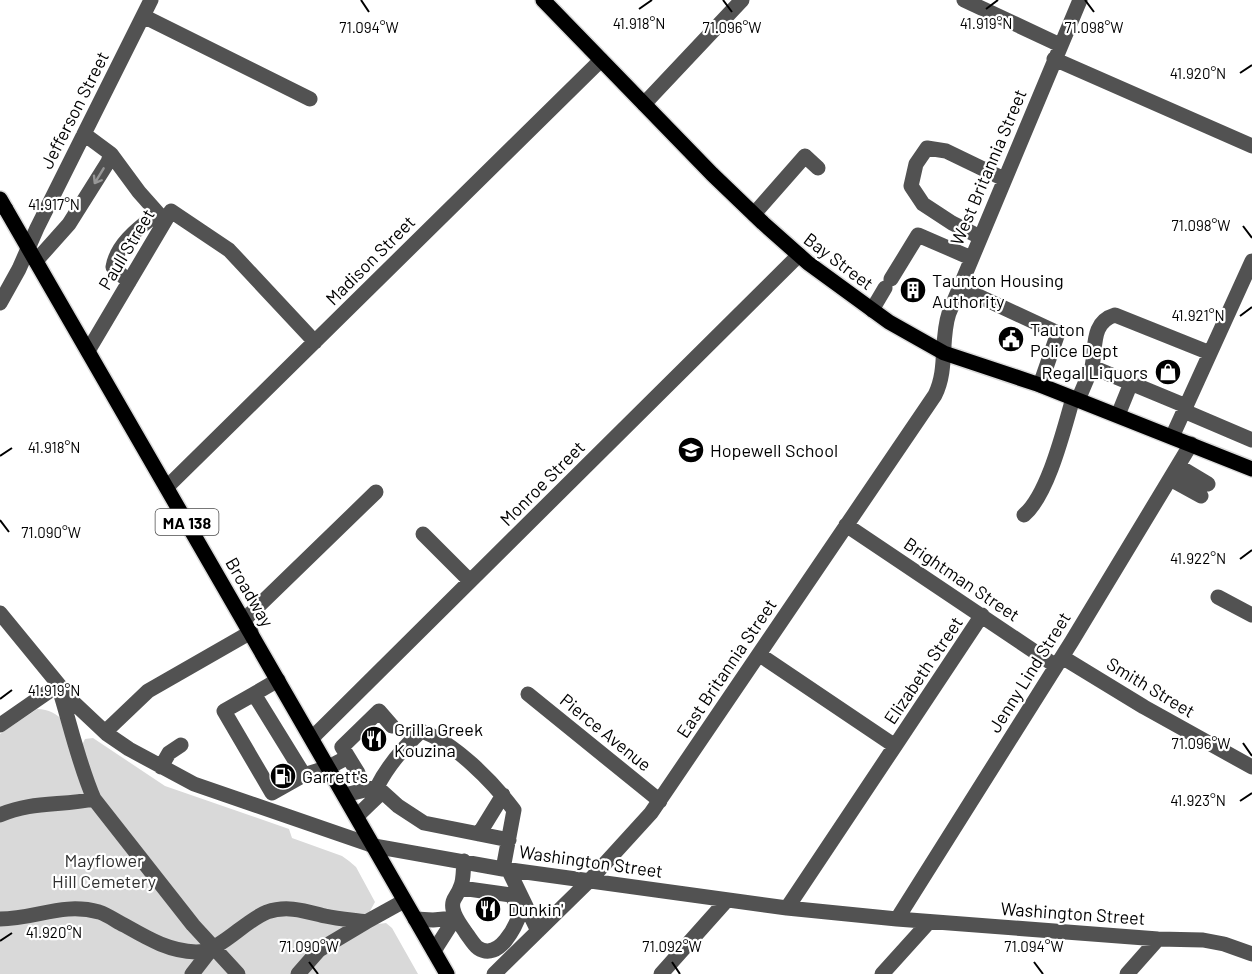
<svg xmlns="http://www.w3.org/2000/svg" width="1252" height="974" font-family="Barlow,sans-serif">
  <style>
    .green { fill: #d9d9d9 }
    .lines { fill: none; stroke-linecap: round; stroke-linejoin: round }
    .major-casing { stroke: #dbdbdb; stroke-width: 18 }
    .minor { stroke: #525252; stroke-width: 15 }
    .major { stroke: #000; stroke-width: 15 }
    .oneway { stroke: #979797 }
    .ticks { fill: none; stroke: #000; stroke-width: 2 }
    .labels { text-anchor: middle; dominant-baseline: central; stroke-width: 4.5; stroke-linejoin: round; paint-order: stroke }
    .shield { fill: #fff; stroke: #4c4c4c; stroke-width: 1.5 }
    .shield-label { font-size: 16px; font-weight: bold; fill: #000 }
    .street-label { font-size: 18px; fill: #000; stroke: #fff }
    .poi-label { font-size: 18px; fill: #000; stroke: #fff; text-anchor: start }
    .park-label { font-size: 18px; fill: #303030; stroke: #fff }
    .ticks-label { font-size: 15px; text-anchor: middle; fill: #000; stroke: #fff; stroke-width: 4.5; stroke-linejoin: round; paint-order: stroke }
  </style>
  <rect width="100%" height="100%" fill="#fff"/>
  <path class="green" d="M 37,709 C 61,709 69,729 81,747 L 85,739 L 93,738 L 165,786 L 289,829 L 292,838 L 342,856 L 349,861 L 356,867 L 375,902 L 370,911 L 378,924 L 386,923 L 392,928 L 418,974 L 0,974 L 0,734 Z"/>
  <g class="lines">
    <defs>
      <path id="major" d="M 543,0 L 712,174 L 763,223 L 808,263 L 889,322 L 944,353 L 1040,385 L 1252,469
        M 0,199 L 447,974"/>
    </defs>
    <use href="#major" class="major-casing"/>
    <path class="minor" d="M 964,0 L 1060,45
      M 143,16 L 310,99
      M 1054,59 L 1252,146
      M 644,104 L 742,0
      M 111,154 L 139,192 L 163,219
      M 754,214 L 805,156 L 818,168
      M 980,237 L 952,223 L 923,204 L 911,186 L 916,164 L 927,148 L 946,151 L 1004,179
      M 36,261 L 69,224 L 108,162 L 111,154 L 84,134
      M 891,279 L 918,235 L 971,258
      M 129,282 L 113,267 C 117,243 140,227 158,213
      M 959,287 L 1058,333 L 1040,385
      M 0,303 L 19,269 L 37,228 L 151,0
      M 872,310 L 885,288
      M 88,351 L 171,211 L 229,250 L 315,342
      M 1092,367 C 1096,347 1091,322 1115,315 L 1210,353
      M 1078,400 L 1092,367 L 1186,406
      M 1184,411 L 1252,440
      M 1118,415 L 1131,383
      M 1172,437 L 1252,261
      M 1178,466 L 1208,484
      M 1170,479 L 1201,496
      M 167,487 L 601,60
      M 1024,515 C 1048,495 1064,429 1073,398
      M 846,525 L 1056,666
      M 423,534 L 470,581
      M 1218,597 L 1252,615
      M 0,613 L 73,702 L 107,734 L 129,749 L 194,784 L 374,846 L 503,869 L 787,908 L 897,919 L 1158,939 L 1203,940 L 1224,944 L 1252,954
      M 244,620 L 376,492
      M 760,655 L 895,746 L 787,908
      M 1062,657 L 1144,707 L 1252,767
      M 254,694 L 278,680
      M 528,694 L 660,801
      M 0,725 L 58,685 C 70,723 78,762 94,799
      M 105,732 L 148,691 L 251,632
      M 312,738 L 799,255
      M 895,746 L 982,615
      M 161,767 L 169,753 L 181,745
      M 358,773 L 342,747 L 379,711 L 392,726
      M 304,775 L 254,694 L 224,711 L 272,793 L 304,775 L 329,767 L 348,757
      M 377,787 L 398,806 L 424,823 L 509,840
      M 345,795 L 377,787 C 388,765 403,748 421,731 C 454,742 493,782 514,810 L 503,869
      M 0,815 C 31,801 62,806 94,799 L 193,925 L 238,974
      M 357,816 L 382,792
      M 479,834 L 503,795
      M 508,869 L 538,931
      M 461,888 L 511,895 L 521,911 C 516,926 499,962 478,948 C 473,944 470,938 466,933 C 461,925 455,919 453,909 C 451,899 457,897 460,888 C 464,881 463,869 464,861
      M 0,919 C 36,919 62,902 99,912 C 108,915 116,921 124,925 C 147,938 168,951 196,952 C 220,952 244,921 267,912 C 287,905 305,911 325,916 C 339,919 352,920 366,922 L 319,950 L 298,974
      M 415,919 L 433,920 L 455,918
      M 897,919 L 1072,641 L 1191,444
      M 366,922 L 404,901
      M 434,951 L 455,918
      M 192,974 L 213,947
      M 494,974 L 589,881 L 651,813 L 935,395 C 948,369 940,340 949,313 L 1080,0
      M 661,974 L 727,900
      M 882,974 L 929,922
      M 1127,974 L 1158,939"/>
    <use href="#major" class="major"/>
  </g>
  <defs><path id="oneway-shaft" d="M-6 0H5M1.5-3L5.5 0L1.5 3" fill="none" stroke-width="1.6" stroke-linecap="round" stroke-linejoin="round" transform="scale(1.5)"/></defs>
  <use class="oneway" href="#oneway-shaft" transform="translate(99 176) rotate(121)"/>
  <path class="ticks" d="M 361,0 L 369,12M 723,0 L 732,12M 1085,0 L 1094,12M 639,9 L 652,0M 986,9 L 998,0M 1240,73 L 1252,65M 0,214 L 12,205M 1243,226 L 1252,238M 1240,316 L 1252,307M 0,456 L 12,448M 0,520 L 9,532M 1240,559 L 1252,550M 0,699 L 12,690M 1243,743 L 1252,756M 1240,801 L 1252,793M 0,941 L 12,933M 309,962 L 318,974M 672,962 L 680,974M 1034,962 L 1043,974"/>
  <defs>
    <symbol id="building-disc" viewBox="-11 -11 22 22"><circle r="9.5" fill="#000" stroke="#fff"/><path d="M-4-6H4V6H1V3H-1V6H-4ZM-2.5-4.3h1.7v1.8h-1.7ZM.8-4.3h1.7v1.8H.8ZM-2.5-1h1.7V.8h-1.7ZM.8-1h1.7V.8H.8Z" fill="#fff"/></symbol>
    <symbol id="civic-disc" viewBox="-11 -11 22 22"><circle r="9.5" fill="#000" stroke="#fff"/><path d="M-.6-6.5H3V-4.5H.6V-3L4-1V1h2V6H-6V1h2V-1L-.6-3ZM-1.2 2.5V6h2.4V2.5Z" fill="#fff"/></symbol>
    <symbol id="shop-disc" viewBox="-11 -11 22 22"><circle r="9.5" fill="#000" stroke="#fff"/><path d="M-5-2.5h2.3a2.7 3.5 0 0 1 5.4 0H5L5.5 6h-11ZM-1.5-2.5h3a1.5 2.3 0 0 0-3 0Z" fill="#fff"/></symbol>
    <symbol id="school-disc" viewBox="-11 -11 22 22"><circle r="9.5" fill="#000" stroke="#fff"/><path d="M0-5L7-2L0 1L-7-2ZM-4 1L0 2.5L4 1V4Q0 6-4 4Z" fill="#fff"/></symbol>
    <symbol id="restaurant-disc" viewBox="-11 -11 22 22"><circle r="9.5" fill="#000" stroke="#fff"/><path d="M-5-6h1v4h1v-4h1v4h1v-4h1v5L-1.5 .5V6h-2V.5L-5-1ZM5-6V6H3V1.5H1.5Q1.5-4 5-6Z" fill="#fff"/></symbol>
    <symbol id="fuel-disc" viewBox="-11 -11 22 22"><circle r="9.5" fill="#000" stroke="#fff"/><path d="M-5.5-6h7V0h2V4h1.3V-2.5L3-4.5l.8-.8L6-3V5H2.5V1h-1V6h-7ZM-4.2-4.7v3.2H.2V-4.7Z" fill="#fff"/></symbol>
  </defs>
  <g fill-rule="evenodd">
    <use href="#building-disc" x="898" y="275" width="30" height="30"/>
    <use href="#civic-disc" x="996" y="324" width="30" height="30"/>
    <use href="#shop-disc" x="1153" y="357" width="30" height="30"/>
    <use href="#school-disc" x="676" y="435" width="30" height="30"/>
    <use href="#restaurant-disc" x="359" y="724" width="30" height="30"/>
    <use href="#fuel-disc" x="268" y="761" width="30" height="30"/>
    <use href="#restaurant-disc" x="473" y="894" width="30" height="30"/>
  </g>
  <g class="labels">
    <rect class="shield" x="155.5" y="509" width="63" height="26" rx="4.5"/>
    <g class="shield-label">
      <text x="187" y="522">MA 138</text>
    </g>
    <g class="street-label">
      <text transform="translate(74 110) rotate(-63)">Jefferson Street</text>
      <text transform="translate(988 167) rotate(-67)">West Britannia Street</text>
      <text transform="translate(126 249) rotate(-59)">Paull Street</text>
      <text transform="translate(370 260) rotate(-45)">Madison Street</text>
      <text transform="translate(839 261) rotate(37)">Bay Street</text>
      <text transform="translate(542 483) rotate(-45)">Monroe Street</text>
      <text transform="translate(962 579) rotate(34)">Brightman Street</text>
      <text transform="translate(250 592) rotate(60)">Broadway</text>
      <text transform="translate(726 668) rotate(-56)">East Britannia Street</text>
      <text transform="translate(923 670) rotate(-56)">Elizabeth Street</text>
      <text transform="translate(1029 672) rotate(-58)">Jenny Lind Street</text>
      <text transform="translate(1151 687) rotate(31)">Smith Street</text>
      <text transform="translate(606 732) rotate(39)">Pierce Avenue</text>
      <text transform="translate(591 861) rotate(8)">Washington Street</text>
      <text transform="translate(1073 913) rotate(4)">Washington Street</text>
    </g>
    <g class="poi-label">
      <text x="932" y="280">Taunton Housing<tspan x="932" dy="21">Authority</tspan></text>
      <text x="1030" y="329">Tauton<tspan x="1030" dy="21">Police Dept</tspan></text>
      <text x="1148" y="372" text-anchor="end">Regal Liquors</text>
      <text x="710" y="450">Hopewell School</text>
      <text x="394" y="729">Grilla Greek<tspan x="394" dy="21">Kouzina</tspan></text>
      <text x="302" y="776">Garrett's</text>
      <text x="508" y="909">Dunkin'</text>
    </g>
    <g class="park-label">
      <text x="104" y="860">Mayflower<tspan x="104" dy="21">Hill Cemetery</tspan></text>
    </g>
  </g>
  <g class="ticks-label">
    <text x="639" y="29">41.918°N</text>
    <text x="986" y="29">41.919°N</text>
    <text x="369" y="33">71.094°W</text>
    <text x="732" y="33">71.096°W</text>
    <text x="1094" y="33">71.098°W</text>
    <text x="1198" y="79">41.920°N</text>
    <text x="54" y="210">41.917°N</text>
    <text x="1201" y="231">71.098°W</text>
    <text x="1198" y="321">41.921°N</text>
    <text x="54" y="453">41.918°N</text>
    <text x="51" y="538">71.090°W</text>
    <text x="1198" y="564">41.922°N</text>
    <text x="54" y="696">41.919°N</text>
    <text x="1201" y="749">71.096°W</text>
    <text x="1198" y="806">41.923°N</text>
    <text x="54" y="938">41.920°N</text>
    <text x="309" y="952">71.090°W</text>
    <text x="672" y="952">71.092°W</text>
    <text x="1034" y="952">71.094°W</text>
  </g>
</svg>
